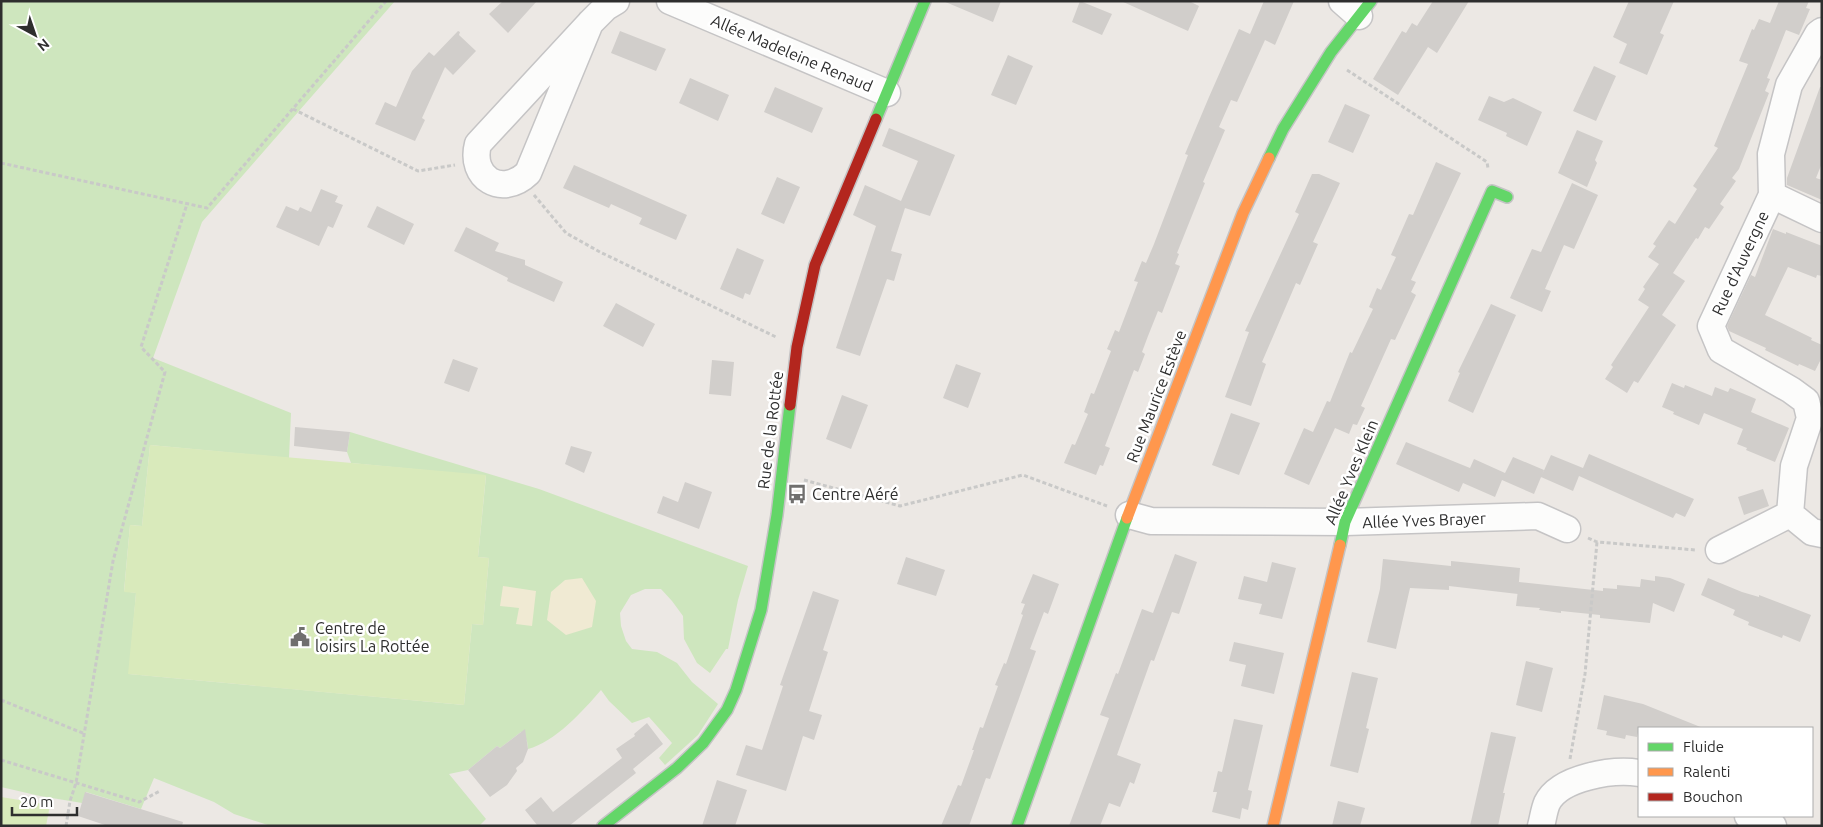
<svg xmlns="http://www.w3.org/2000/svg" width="1823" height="827" font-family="Ubuntu,sans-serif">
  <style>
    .green { fill: #cee6be }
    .sand { fill: #f0ead3 }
    .pitch { fill: #d9eabb }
    .building { fill: #d1cecb }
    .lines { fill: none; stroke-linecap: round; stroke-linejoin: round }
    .street-casing { stroke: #c5c4c5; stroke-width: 29 }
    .fast-casing { stroke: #c5c4c5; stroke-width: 14 }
    .slow-casing { stroke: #c5c4c5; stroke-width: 14 }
    .jam-casing { stroke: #c5c4c5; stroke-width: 14 }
    .path { stroke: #c9c9c8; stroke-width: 3; stroke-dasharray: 4 2.5; stroke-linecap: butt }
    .street { stroke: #fcfcfb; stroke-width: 26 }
    .fast { stroke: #63d668; stroke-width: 11 }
    .slow { stroke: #ff974d; stroke-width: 11 }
    .jam { stroke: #b3261e; stroke-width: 11 }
    .labels { text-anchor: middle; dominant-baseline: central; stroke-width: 5; stroke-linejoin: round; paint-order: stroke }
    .street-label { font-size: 16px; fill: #2e2e2e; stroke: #fff }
    .poi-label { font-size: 16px; fill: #2e2e2e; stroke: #fff; text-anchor: start }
  </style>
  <rect width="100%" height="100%" fill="#ece8e4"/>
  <path class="green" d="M 1,1 L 395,1 L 202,222 L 153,358 L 291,413 L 289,458 L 150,445 L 142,526 L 130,525 L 124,591 L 136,593 L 129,674 L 464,705 L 472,624 L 483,625 L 489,558 L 478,557 L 486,476 L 351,463 L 347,452 L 350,432 L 539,489 L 748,566 L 738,600 L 728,649 L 726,649 L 710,673 L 697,663 L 684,639 L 683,616 L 672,601 L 661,589 L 645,589 L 631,595 L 620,613 L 621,626 L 626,641 L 632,649 L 657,652 L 677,663 L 692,682 L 718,704 L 698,735 L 665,765 L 659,758 L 672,743 L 649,717 L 632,723 L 609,701 L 601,690 C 583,711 555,742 528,749 L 527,741 L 521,732 L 500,748 L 497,746 L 468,770 L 449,774 L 486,819 L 479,826 L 271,826 L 234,814 L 214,802 L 154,778 L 141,809 L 86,792 L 82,803 L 40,796 L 1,787 Z"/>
  <path class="sand" d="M 582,578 L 596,601 L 592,627 L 566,635 L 547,620 L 551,592 L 565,580 Z
    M 503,586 L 536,591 L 532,626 L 516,624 L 519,608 L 500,606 Z"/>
  <path class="pitch" d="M 150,445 L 486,475 L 478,557 L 489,558 L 483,625 L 472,624 L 464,705 L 128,674 L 136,593 L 124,592 L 130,525 L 142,526 Z
    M 1,797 L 50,805 L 46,826 L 1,826 Z"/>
  <path class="building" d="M 503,1 L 537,1 L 508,33 L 489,14 Z
    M 943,1 L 1001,1 L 993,22 Z
    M 1080,1 L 1112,14 L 1102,35 L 1072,22 Z
    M 1121,1 L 1189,1 L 1199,6 L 1188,31 Z
    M 1264,1 L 1294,1 L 1275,45 L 1265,40 L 1237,102 L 1231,100 L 1219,127 L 1225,130 L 1203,182 L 1205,183 L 1177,253 L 1179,254 L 1175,264 L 1180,266 L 1162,313 L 1158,311 L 1148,336 L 1142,352 L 1145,354 L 1138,372 L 1134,370 L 1105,446 L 1110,448 L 1103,466 L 1100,465 L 1096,475 L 1064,463 L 1072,444 L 1075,445 L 1088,414 L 1084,412 L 1091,393 L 1094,394 L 1111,351 L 1107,349 L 1115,330 L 1119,332 L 1138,282 L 1134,281 L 1142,261 L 1146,263 L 1154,244 L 1188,155 L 1185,154 L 1209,97 L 1239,29 L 1250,34 Z
    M 1433,1 L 1469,1 L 1437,53 L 1428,47 L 1398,95 L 1373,79 L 1402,31 L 1406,33 L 1412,23 L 1417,26 Z
    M 1629,1 L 1674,1 L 1660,33 L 1664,35 L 1647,75 L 1619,63 L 1627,44 L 1613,37 Z
    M 1779,1 L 1809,1 L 1806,8 L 1810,9 L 1799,35 L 1786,30 L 1767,78 L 1770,79 L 1765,91 L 1769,93 L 1739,169 L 1732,178 L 1736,181 L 1720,204 L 1724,207 L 1709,229 L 1705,227 L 1698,239 L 1696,238 L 1673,273 L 1685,281 L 1662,315 L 1676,325 L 1638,383 L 1634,381 L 1627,393 L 1605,379 L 1613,367 L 1611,365 L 1649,307 L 1638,300 L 1645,289 L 1643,287 L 1659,264 L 1648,257 L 1656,246 L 1653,244 L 1669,220 L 1675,224 L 1697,189 L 1693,186 L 1718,148 L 1714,146 L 1748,64 L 1739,61 L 1752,29 L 1754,30 L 1759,19 L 1770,23 Z
    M 458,31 L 460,32 L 459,35 L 476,51 L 453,75 L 445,67 L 422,118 L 425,120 L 415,141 L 375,124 L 385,102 L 396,107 L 412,71 L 429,52 L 434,56 Z
    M 620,31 L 666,49 L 656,71 L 611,53 Z
    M 1008,55 L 1033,66 L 1016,105 L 991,95 Z
    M 1594,66 L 1616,76 L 1596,121 L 1573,111 Z
    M 690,78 L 729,95 L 718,121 L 679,103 Z
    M 775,87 L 823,108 L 812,133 L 764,112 Z
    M 1820,87 L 1822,87 L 1822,163 L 1816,178 L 1822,180 L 1822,200 L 1787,185 L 1787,178 Z
    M 1489,96 L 1504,102 L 1513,98 L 1542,112 L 1527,146 L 1506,136 L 1507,133 L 1478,120 Z
    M 1345,104 L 1370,115 L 1353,153 L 1328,142 Z
    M 889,128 L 955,155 L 930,216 L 905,208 L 891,251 L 902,254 L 894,281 L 887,279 L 860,356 L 836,348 L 876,226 L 853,215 L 865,185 L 901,201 L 918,161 L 882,146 Z
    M 1577,130 L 1603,141 L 1595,160 L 1597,163 L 1587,187 L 1558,173 Z
    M 1436,162 L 1461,173 L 1411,280 L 1416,282 L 1411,292 L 1416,295 L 1395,340 L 1391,339 L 1361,406 L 1365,408 L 1357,425 L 1353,424 L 1349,434 L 1335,428 L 1309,485 L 1284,474 L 1304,428 L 1313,432 L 1327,401 L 1330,402 L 1350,352 L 1352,353 L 1373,309 L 1369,307 L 1377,288 L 1381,290 L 1396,257 L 1391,255 L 1409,214 L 1413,215 Z
    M 574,165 L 687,215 L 676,240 L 639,224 L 642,218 L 611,204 L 609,208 L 563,188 Z
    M 1312,174 L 1319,174 L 1340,183 L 1313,242 L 1318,244 L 1300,285 L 1296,283 L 1262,362 L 1266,364 L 1251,406 L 1225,397 L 1249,332 L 1245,331 L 1299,214 L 1295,212 Z
    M 777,177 L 800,187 L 784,224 L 761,214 Z
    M 1572,183 L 1598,195 L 1574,249 L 1564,245 L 1545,289 L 1551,291 L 1542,312 L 1510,298 L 1532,249 L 1541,252 Z
    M 321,189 L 338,196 L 335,202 L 343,205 L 333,228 L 328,226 L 319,246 L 276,227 L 286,206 L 298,211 L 300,207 L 311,212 Z
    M 377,206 L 414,224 L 404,245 L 367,227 Z
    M 466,227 L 499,243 L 495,251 L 525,260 L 525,265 L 563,282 L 554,302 L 507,281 L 508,278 L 454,251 Z
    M 1773,229 L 1786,234 L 1786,232 L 1822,246 L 1822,276 L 1817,275 L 1816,278 L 1788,267 L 1765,315 L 1812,338 L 1811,340 L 1822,345 L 1822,357 L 1815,371 L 1799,364 L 1798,366 L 1765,350 L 1766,348 L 1729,331 L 1727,326 L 1751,275 L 1755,277 Z
    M 737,248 L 764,260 L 750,295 L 745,293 L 743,299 L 720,289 Z
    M 616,303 L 655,324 L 643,347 L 603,326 Z
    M 1491,304 L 1516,315 L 1473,413 L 1448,401 L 1460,373 L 1458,372 Z
    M 453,359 L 478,368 L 469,392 L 444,383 Z
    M 712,360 L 734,362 L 731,396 L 709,394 Z
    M 956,364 L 981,373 L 968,408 L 943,398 Z
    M 1672,383 L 1684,388 L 1685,385 L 1712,396 L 1715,387 L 1728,392 L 1730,388 L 1756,399 L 1751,412 L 1789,428 L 1775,462 L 1746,450 L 1747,448 L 1737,444 L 1743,429 L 1704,413 L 1699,425 L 1673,414 L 1674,412 L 1662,407 Z
    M 842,395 L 868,405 L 851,449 L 826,439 Z
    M 1231,413 L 1260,423 L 1239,475 L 1212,465 Z
    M 295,427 L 350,432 L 347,452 L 294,446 Z
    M 1406,442 L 1470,468 L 1474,459 L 1505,473 L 1513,457 L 1544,470 L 1534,494 L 1502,480 L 1495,497 L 1463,483 L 1459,492 L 1396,464 Z
    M 571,446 L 592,452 L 584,473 L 565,464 Z
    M 1589,454 L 1694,499 L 1685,517 L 1676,513 L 1673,518 L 1579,476 L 1573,491 L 1541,477 L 1551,455 L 1583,468 Z
    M 685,482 L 712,492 L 699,529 L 657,513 L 663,496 L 678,502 Z
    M 1763,489 L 1769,506 L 1744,515 L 1738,497 Z
    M 1175,554 L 1197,562 L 1179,614 L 1172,612 L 1154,661 L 1151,660 L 1117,755 L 1141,764 L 1134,784 L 1130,782 L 1120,807 L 1109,803 L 1100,826 L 1069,826 L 1109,718 L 1100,715 L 1116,673 L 1118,674 L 1142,609 L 1153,613 Z
    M 906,557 L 945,570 L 936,596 L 897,584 Z
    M 1383,559 L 1451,566 L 1451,561 L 1520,568 L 1518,594 L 1449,586 L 1449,590 L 1410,588 L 1396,649 L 1367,642 L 1380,589 Z
    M 1272,562 L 1296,568 L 1282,619 L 1259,614 L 1262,604 L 1238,599 L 1244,576 L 1267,582 Z
    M 1033,574 L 1059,584 L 1048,614 L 1044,612 L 1030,649 L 1036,651 L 990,779 L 986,778 L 969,826 L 941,826 L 958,785 L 961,786 L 974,750 L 972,750 L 980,727 L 983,728 L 998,686 L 995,685 L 1004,663 L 1006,664 L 1023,615 L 1021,614 L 1025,604 L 1021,603 Z
    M 1655,576 L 1670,578 L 1685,584 L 1674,612 L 1653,603 L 1650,623 L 1600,618 L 1600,615 L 1561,611 L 1561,613 L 1539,610 L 1540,608 L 1516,606 L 1519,582 L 1603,591 L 1603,588 L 1617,589 L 1617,585 L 1640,587 L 1641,579 L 1655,581 Z
    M 1708,578 L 1742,592 L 1759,597 L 1759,595 L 1811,615 L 1800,642 L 1783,635 L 1782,638 L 1748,625 L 1749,622 L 1733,615 L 1735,610 L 1701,595 Z
    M 813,591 L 839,600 L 823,650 L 828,652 L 809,711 L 822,715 L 814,740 L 803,736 L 786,791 L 736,775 L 746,745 L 762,750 L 783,686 L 780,685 Z
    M 1234,642 L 1284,653 L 1274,694 L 1241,686 L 1246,665 L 1229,661 Z
    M 1526,661 L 1553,668 L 1542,712 L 1516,705 Z
    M 1352,672 L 1378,678 L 1366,728 L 1369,729 L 1358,773 L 1330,766 Z
    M 1604,695 L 1643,704 L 1703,728 L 1639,728 L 1637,737 L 1626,735 L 1625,739 L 1606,735 L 1607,731 L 1597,729 Z
    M 1234,719 L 1263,725 L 1248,790 L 1252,791 L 1248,810 L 1242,808 L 1240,819 L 1212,812 L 1217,792 L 1213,792 L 1218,771 L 1222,772 Z
    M 647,723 L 663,744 L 633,769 L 636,773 L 569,826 L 535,826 L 537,825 L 525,810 L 541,797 L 553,812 L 622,758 L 616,749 L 635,736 L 634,734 Z
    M 525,729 L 528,749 L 523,762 L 516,768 L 517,771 L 507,785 L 490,797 L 468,770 L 497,746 L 500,748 Z
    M 1491,732 L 1516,737 L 1503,793 L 1505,793 L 1498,826 L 1470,826 Z
    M 717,780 L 747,790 L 735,826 L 702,826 Z
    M 85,792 L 183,822 L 182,826 L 108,826 L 78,816 Z
    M 1338,801 L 1365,808 L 1360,826 L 1332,826 Z"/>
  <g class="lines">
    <defs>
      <path id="street" d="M 670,1 L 887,93
        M 1342,1 L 1359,16
        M 590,23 L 528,173 C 502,198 469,178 478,144 L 590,23 L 606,7 L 616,1
        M 1822,31 L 1818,34 L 1789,85 L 1771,154 L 1772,195 L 1711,326 L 1721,350 L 1791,390 L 1806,401 L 1810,418 L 1794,466 L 1790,514 L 1812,532 L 1822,534
        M 1772,195 L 1822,219
        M 1129,515 L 1151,521 L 1345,522 L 1538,516 L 1567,529
        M 1719,550 L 1790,514
        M 1748,816 L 1773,826
        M 1541,826 C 1543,819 1544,810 1547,803 C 1560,777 1613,769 1639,773"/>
      <path id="fast" d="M 876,119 L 925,1
        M 1269,158 L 1283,129 L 1331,52 L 1371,1
        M 1340,545 L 1345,522 L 1492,191 L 1507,197
        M 603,826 L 677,768 L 703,743 L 727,710 L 736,690 L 761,610 L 777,515 L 790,405
        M 1017,826 L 1127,518"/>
      <path id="slow" d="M 1127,518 L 1243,213 L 1269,158
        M 1273,826 L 1340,545"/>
      <path id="jam" d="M 790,405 L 797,347 L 815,265 L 876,119"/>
    </defs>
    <use href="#street" class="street-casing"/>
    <use href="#fast" class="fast-casing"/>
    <use href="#slow" class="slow-casing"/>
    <use href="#jam" class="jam-casing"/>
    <path class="path" d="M 1347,70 L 1487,162 L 1488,168
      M 293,109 L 418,171 L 455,165
      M 1,163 L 207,208 L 386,1
      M 534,195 L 566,233 L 600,252 L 776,337
      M 804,480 L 900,506 L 1023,475 L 1107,506
      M 1588,538 L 1597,542 L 1696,550
      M 1,700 L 85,734
      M 1570,759 L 1585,674 L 1597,542
      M 1,760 L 139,802 L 160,791
      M 66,826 L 70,801 L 76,783 L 113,561 L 165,372 L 141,347 L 187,204"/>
    <use href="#street" class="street"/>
    <use href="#fast" class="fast"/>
    <use href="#slow" class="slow"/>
    <use href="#jam" class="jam"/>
  </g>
  <defs>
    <symbol id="bus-bare" viewBox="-9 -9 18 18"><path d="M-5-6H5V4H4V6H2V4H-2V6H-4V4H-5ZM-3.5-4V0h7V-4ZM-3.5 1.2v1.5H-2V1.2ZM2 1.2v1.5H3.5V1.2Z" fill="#706f6e" stroke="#fff" stroke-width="2.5" paint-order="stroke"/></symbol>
    <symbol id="civic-bare" viewBox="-9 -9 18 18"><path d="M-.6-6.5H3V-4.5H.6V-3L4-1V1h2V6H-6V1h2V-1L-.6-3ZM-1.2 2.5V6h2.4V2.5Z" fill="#706f6e" stroke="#fff" stroke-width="2.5" paint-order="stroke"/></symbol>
  </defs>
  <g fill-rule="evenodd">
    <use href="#bus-bare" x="783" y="480" width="28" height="28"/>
    <use href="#civic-bare" x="286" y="623" width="28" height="28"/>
  </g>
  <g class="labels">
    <g class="street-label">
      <text transform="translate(792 53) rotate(23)">Allée Madeleine Renaud</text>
      <text transform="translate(1740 263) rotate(-65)">Rue d'Auvergne</text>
      <text transform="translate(1156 396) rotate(-69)">Rue Maurice Estève</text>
      <text transform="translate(770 430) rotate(-83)">Rue de la Rottée</text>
      <text transform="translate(1351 472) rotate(-67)">Allée Yves Klein</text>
      <text transform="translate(1424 520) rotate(-2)">Allée Yves Brayer</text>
    </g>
    <g class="poi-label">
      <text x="812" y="494">Centre Aéré</text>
      <text x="315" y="628">Centre de<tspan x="315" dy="18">loisirs La Rottée</tspan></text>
    </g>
  </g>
  <rect width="1823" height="827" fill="none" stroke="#2e2e2e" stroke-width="5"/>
  <rect x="1638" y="727" width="175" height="90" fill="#ffffff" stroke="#ababab"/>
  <rect x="1648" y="743" width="25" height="8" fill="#63d668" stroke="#ababab"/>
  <text x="1683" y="752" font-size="15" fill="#2e2e2e">Fluide</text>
  <rect x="1648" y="768" width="25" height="8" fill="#ff974d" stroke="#ababab"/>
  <text x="1683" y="777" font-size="15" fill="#2e2e2e">Ralenti</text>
  <rect x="1648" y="793" width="25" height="8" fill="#b3261e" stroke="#ababab"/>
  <text x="1683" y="802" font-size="15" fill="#2e2e2e">Bouchon</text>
  <g transform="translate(35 35) rotate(140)" stroke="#ffffff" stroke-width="4" paint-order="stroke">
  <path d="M0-4L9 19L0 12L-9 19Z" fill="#2e2e2e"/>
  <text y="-8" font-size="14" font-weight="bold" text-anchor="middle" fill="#2e2e2e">N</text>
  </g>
  <path d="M12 807v8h65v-8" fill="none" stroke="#2e2e2e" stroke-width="2.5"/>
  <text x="20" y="807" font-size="15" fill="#2e2e2e" stroke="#ffffff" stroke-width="4" paint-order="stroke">20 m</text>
</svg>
